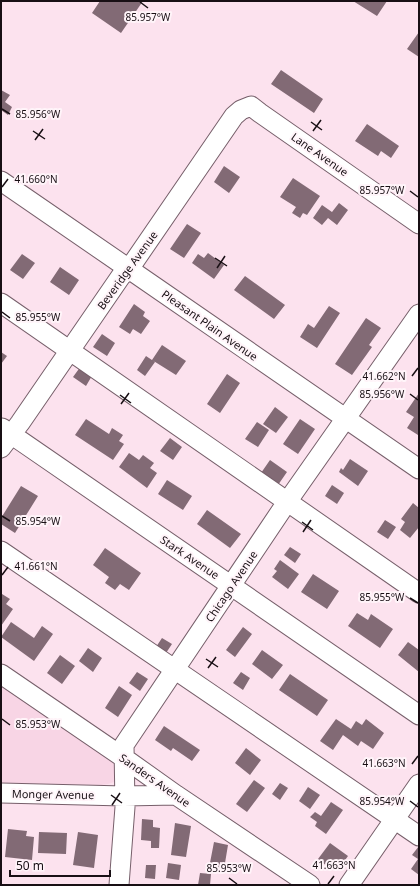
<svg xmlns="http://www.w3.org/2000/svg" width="420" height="886" font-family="'Noto Sans',sans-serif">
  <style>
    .built { fill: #f8d5e5 }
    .building { fill: #826a75 }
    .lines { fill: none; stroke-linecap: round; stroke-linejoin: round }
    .minor-casing { stroke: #765f6a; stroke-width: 21 }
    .minor { stroke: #fff; stroke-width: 19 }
    .ticks { fill: none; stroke: #180f14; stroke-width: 1.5 }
    .labels { text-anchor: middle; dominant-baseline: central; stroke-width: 4; stroke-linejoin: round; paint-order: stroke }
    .street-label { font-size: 11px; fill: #180f14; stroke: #fff4f9 }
    .ticks-label { font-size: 10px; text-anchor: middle; fill: #180f14; stroke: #fff4f9; stroke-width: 4; stroke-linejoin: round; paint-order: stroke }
  </style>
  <rect width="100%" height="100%" fill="#fce2ee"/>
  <path class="built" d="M 1,683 L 113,761 L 117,765 L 118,777 L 114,782 L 108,784 L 102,785 L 1,783 Z"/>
  <path class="building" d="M 100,1 L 143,1 L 121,33 L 92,13 Z
    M 353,1 L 387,1 L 377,16 Z
    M 419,32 L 419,57 L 407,49 Z
    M 281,70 L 323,99 L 314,113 L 271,84 Z
    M 1,90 L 10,95 L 5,102 L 12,107 L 8,115 L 1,110 Z
    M 367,124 L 399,146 L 391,158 L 381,151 L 378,156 L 355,141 Z
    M 224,166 L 240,177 L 229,193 L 214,182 Z
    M 293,178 L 320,196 L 307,215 L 303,213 L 300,218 L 292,213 L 296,207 L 280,197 Z
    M 339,203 L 348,210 L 337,225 L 328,218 L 322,225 L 313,218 L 322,205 L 332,212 Z
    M 187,224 L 201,233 L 184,258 L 170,249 Z
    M 208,253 L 224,265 L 214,279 L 192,263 L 198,254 L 204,258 Z
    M 22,254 L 35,263 L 23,279 L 10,270 Z
    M 60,267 L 79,280 L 69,295 L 50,282 Z
    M 245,276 L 285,305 L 274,319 L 234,290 Z
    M 134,304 L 145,312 L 143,316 L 150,321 L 141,334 L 133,329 L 130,334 L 119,327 Z
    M 329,306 L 340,313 L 317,348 L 300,337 L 308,324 L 314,328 Z
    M 366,318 L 381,328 L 369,345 L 372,347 L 352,375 L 335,364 Z
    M 102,334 L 115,343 L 107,356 L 93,347 Z
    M 162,345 L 186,361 L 176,375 L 152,360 Z
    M 1,352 L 7,356 L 1,364 Z
    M 146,356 L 155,362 L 145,376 L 137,370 Z
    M 81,366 L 93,374 L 86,386 L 73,377 Z
    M 227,374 L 240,383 L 220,413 L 207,404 Z
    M 419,393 L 419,434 L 418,435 L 407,428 L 414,417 L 406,412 Z
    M 275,407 L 288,417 L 276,433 L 263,424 Z
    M 86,419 L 109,434 L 112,428 L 123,435 L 119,441 L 124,444 L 113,460 L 75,435 Z
    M 300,419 L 315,429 L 298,454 L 283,444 Z
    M 257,422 L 269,430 L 258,447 L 245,439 Z
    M 170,438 L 182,447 L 173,460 L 160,451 Z
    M 129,453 L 139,460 L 143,455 L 154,463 L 150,468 L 157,473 L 147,488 L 119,467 Z
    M 350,459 L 368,471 L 358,486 L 339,472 L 341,468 L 343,470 Z
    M 270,460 L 287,472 L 278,485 L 261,473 Z
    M 167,480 L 192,496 L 183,510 L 158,494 Z
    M 332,485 L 344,493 L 337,504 L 325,496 Z
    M 21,486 L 38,496 L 15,533 L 1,524 L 1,518 Z
    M 413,503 L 419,508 L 419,527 L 410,538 L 400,530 L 405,522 L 401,519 Z
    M 207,510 L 241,534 L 230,548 L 197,524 Z
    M 385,520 L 396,527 L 388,539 L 377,532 Z
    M 290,547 L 301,554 L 295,563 L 284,555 Z
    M 105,548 L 141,573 L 129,590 L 120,584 L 115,590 L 105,583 L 109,577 L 93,565 Z
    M 280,560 L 299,574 L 288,589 L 272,577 L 277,571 L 274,569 Z
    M 313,574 L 339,591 L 327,609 L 301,592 Z
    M 2,594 L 10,599 L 6,604 L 13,609 L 1,626 L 1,596 Z
    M 357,613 L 368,620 L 371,614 L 393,629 L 380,648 L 348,626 Z
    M 11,622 L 34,638 L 42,626 L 53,634 L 34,661 L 1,637 Z
    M 243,627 L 252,634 L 235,657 L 226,650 Z
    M 162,638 L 172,644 L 166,653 L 156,647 Z
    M 408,642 L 419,650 L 419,672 L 398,655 Z
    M 88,648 L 102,658 L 93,672 L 79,661 Z
    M 262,650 L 283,665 L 272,679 L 252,664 Z
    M 60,655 L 75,666 L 62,684 L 47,673 Z
    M 137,672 L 148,679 L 140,691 L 129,683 Z
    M 241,672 L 250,678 L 243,690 L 233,683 Z
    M 290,674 L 328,700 L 317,716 L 279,690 Z
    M 119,686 L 132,695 L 118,717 L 105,708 Z
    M 336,719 L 351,729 L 356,721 L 362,725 L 366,719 L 384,733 L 373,749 L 361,741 L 358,746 L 343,735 L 333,750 L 320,741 Z
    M 164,726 L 200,750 L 192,761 L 173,748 L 171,751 L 155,740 Z
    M 246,748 L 261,760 L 250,775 L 235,763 Z
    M 254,780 L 265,788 L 247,812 L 236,804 Z
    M 280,783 L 288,788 L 280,800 L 272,794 Z
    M 308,787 L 320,795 L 310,809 L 299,801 Z
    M 331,802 L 343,810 L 326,834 L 315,826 L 317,822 L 310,817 L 315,812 L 321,816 Z
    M 142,819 L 153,820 L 153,827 L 160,828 L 159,848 L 151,848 L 151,841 L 141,840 Z
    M 175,823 L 191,826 L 186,857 L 171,855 Z
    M 8,829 L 27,831 L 26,836 L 34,837 L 32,860 L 5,857 Z
    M 39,832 L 67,833 L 66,854 L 38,853 Z
    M 78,832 L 98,835 L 94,868 L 73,865 Z
    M 214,842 L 228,845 L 225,863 L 220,862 L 219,869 L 209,868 Z
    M 330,843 L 348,856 L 343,863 L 339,860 L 332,870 L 318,859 Z
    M 419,846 L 419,875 L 411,869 L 418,859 L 412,855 Z
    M 168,863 L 181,865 L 179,880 L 166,878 Z
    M 146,865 L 156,865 L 155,879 L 145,878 Z
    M 200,873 L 211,874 L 210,885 L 198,885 Z"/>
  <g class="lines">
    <defs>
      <path id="minor" d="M 1,181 L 129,269 L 419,469
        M 1,303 L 419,593
        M 2,428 L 419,715
        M 1,448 L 20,423 L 121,276 L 129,269 L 234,116 L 241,110 L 251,106 L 260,113 L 419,224
        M 1,551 L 419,836
        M 1,674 L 124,758 L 176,795 L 310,885
        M 1,793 L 124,796 L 176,795
        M 119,885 L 125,807 L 124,745 L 287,502 L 419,314
        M 349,885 L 419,784"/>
    </defs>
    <use href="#minor" class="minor-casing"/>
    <use href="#minor" class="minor"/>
  </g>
  <path class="ticks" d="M 140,2 L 148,8M 2,109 L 10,114M 311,122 L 322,130M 33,131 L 45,139M 313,131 L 321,120M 35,140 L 43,129M 2,187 L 8,179M 410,191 L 418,197M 215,258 L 227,266M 217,268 L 225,256M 2,312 L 10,318M 412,376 L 418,368M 410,394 L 418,400M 120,395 L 131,403M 121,404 L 129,393M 2,516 L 10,521M 302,522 L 313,530M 303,532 L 311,520M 2,575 L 8,567M 410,598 L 418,603M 206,659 L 218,667M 208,668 L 216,657M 2,719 L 10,725M 412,764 L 418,756M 111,795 L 122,803M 410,801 L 418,807M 112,805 L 120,793M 229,878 L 237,884M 328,884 L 334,876"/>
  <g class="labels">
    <g class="street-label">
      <text transform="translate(320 154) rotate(35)">Lane Avenue</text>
      <text transform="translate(127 270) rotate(-54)">Beveridge Avenue</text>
      <text transform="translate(210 325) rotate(35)">Pleasant Plain Avenue</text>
      <text transform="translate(190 557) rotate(34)">Stark Avenue</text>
      <text transform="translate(231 586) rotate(-56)">Chicago Avenue</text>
      <text transform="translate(155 780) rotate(35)">Sanders Avenue</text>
      <text transform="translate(53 794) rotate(1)">Monger Avenue</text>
    </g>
  </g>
  <g class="ticks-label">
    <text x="148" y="21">85.957°W</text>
    <text x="38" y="118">85.956°W</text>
    <text x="36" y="183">41.660°N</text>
    <text x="382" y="194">85.957°W</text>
    <text x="38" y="321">85.955°W</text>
    <text x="384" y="380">41.662°N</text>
    <text x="382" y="398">85.956°W</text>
    <text x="38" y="525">85.954°W</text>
    <text x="36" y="570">41.661°N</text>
    <text x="382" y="601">85.955°W</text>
    <text x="38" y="728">85.953°W</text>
    <text x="384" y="767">41.663°N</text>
    <text x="382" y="805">85.954°W</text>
    <text x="334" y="869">41.663°N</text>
    <text x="229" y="872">85.953°W</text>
  </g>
  <rect width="420" height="886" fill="none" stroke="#180f14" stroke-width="4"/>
  <path d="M10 870v6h100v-6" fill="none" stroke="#180f14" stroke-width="2"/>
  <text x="16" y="870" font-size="12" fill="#180f14" stroke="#fff4f9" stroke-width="3" paint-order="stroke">50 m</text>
</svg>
